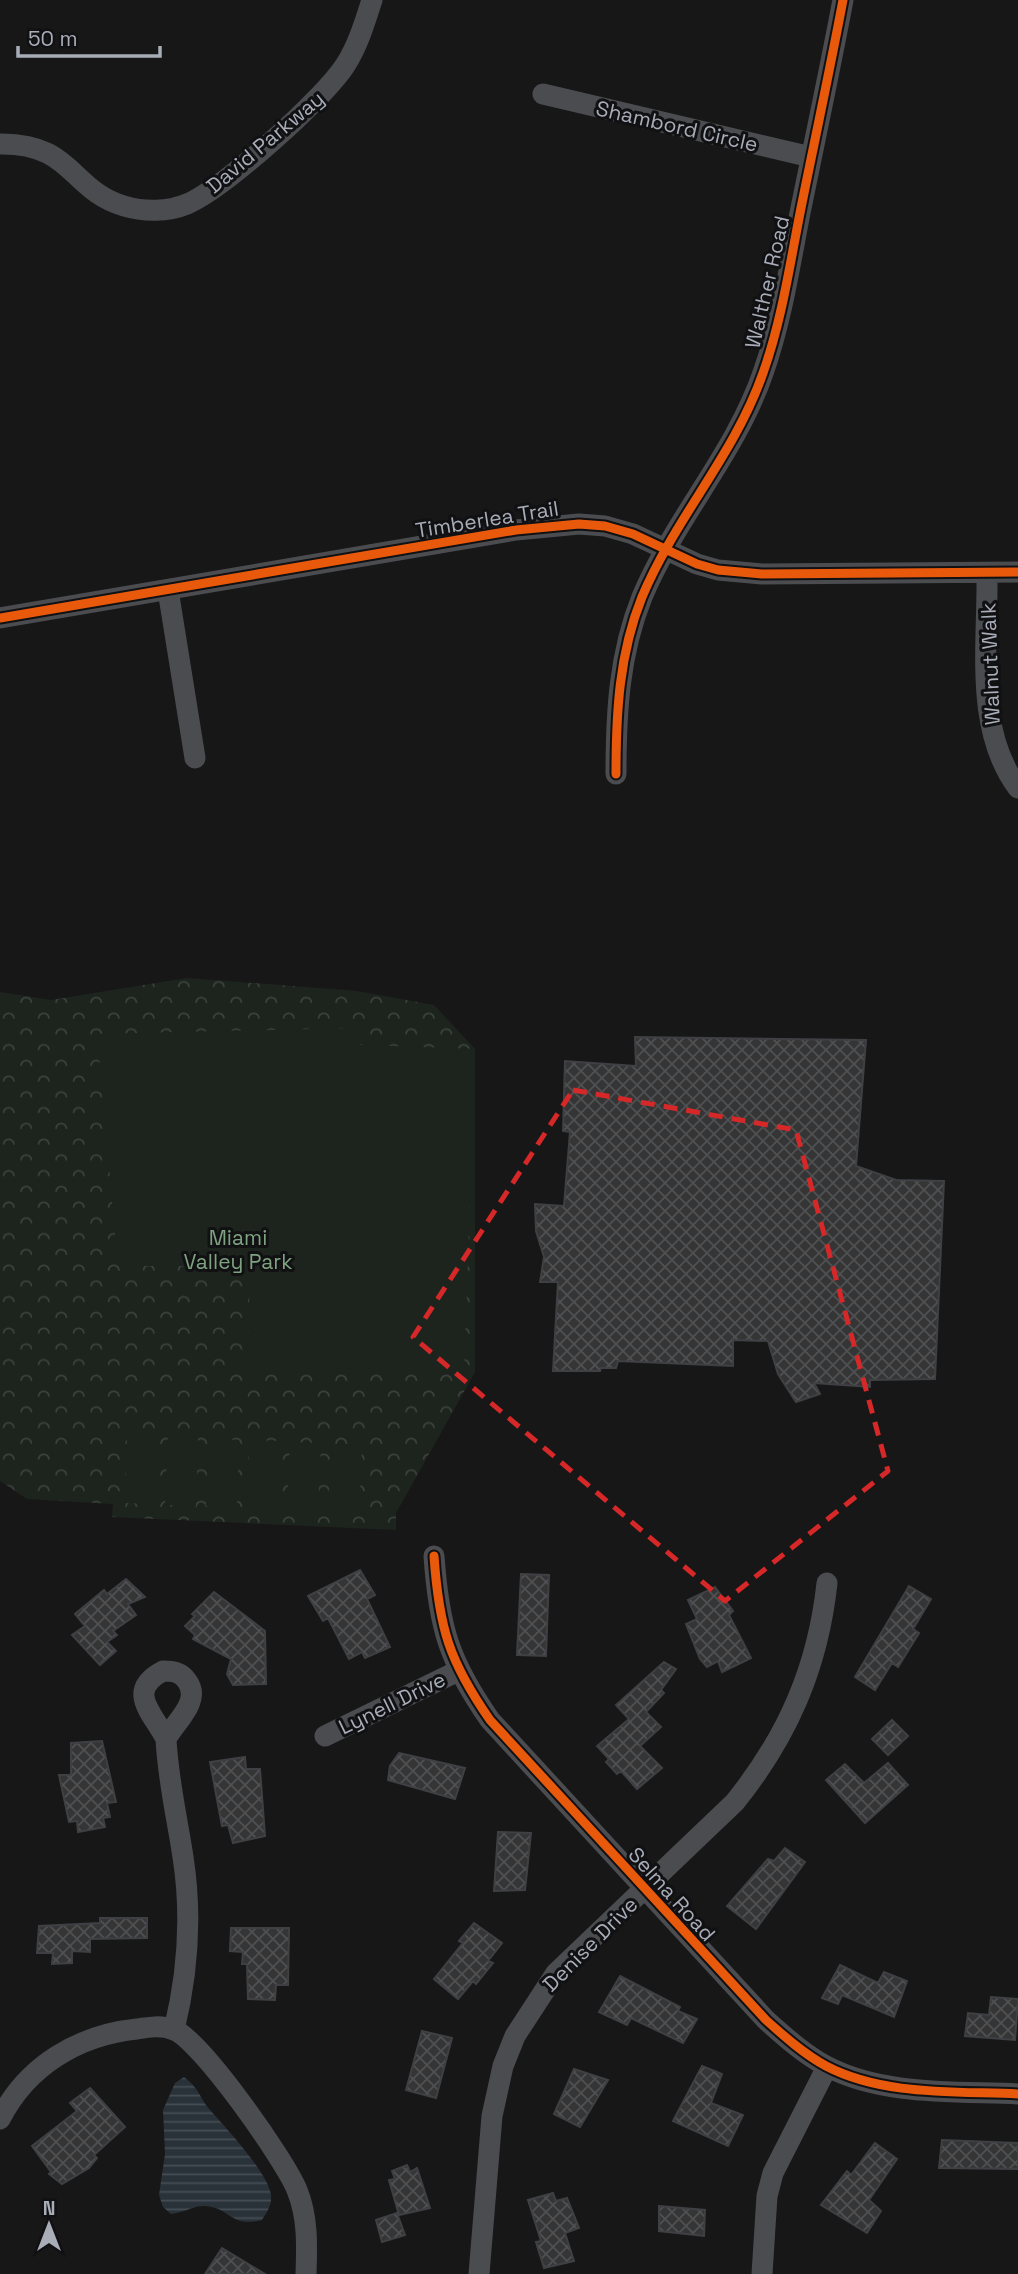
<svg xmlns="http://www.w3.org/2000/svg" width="1018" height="2274" font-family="'Space Grotesk',sans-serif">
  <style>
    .park { fill: url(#park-crowns) }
    .pitch { fill: #1d241e }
    .water { fill: url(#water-rules) }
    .building { fill: url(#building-cross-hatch); stroke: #3f4043; stroke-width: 2 }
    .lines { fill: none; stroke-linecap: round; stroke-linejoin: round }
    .minor { stroke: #4b4c50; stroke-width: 21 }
    .cycleway-casing { stroke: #111113; stroke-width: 13 }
    .cycleway { stroke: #e8590c; stroke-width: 9 }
    .marked { fill: none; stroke: #d62828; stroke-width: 5; stroke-dasharray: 14 9; stroke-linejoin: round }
    .labels { text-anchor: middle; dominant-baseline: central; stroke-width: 6; stroke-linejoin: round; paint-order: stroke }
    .street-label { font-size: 21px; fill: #a8adb8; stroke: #111113 }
    .park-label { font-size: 21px; fill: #7fa381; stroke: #111113 }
  </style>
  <defs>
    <pattern id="park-crowns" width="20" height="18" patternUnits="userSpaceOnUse" patternTransform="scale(1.75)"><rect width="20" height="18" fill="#1d241e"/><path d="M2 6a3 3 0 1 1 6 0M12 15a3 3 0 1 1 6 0" fill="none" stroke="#3b413d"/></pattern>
    <pattern id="water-rules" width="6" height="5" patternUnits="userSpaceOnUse" patternTransform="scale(1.75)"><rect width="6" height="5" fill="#2a3239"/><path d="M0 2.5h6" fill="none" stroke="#464d54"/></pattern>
    <pattern id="building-cross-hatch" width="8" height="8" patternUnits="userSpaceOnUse" patternTransform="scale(1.75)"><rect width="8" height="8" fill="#353536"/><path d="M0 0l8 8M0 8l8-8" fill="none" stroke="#4f5051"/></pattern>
  </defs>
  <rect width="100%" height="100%" fill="#171717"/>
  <path class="park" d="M 187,978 L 357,991 L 434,1005 L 475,1049 L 475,1372 L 396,1513 L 396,1530 L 112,1517 L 113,1504 L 27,1499 L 0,1481 L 0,992 L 51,1000 Z"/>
  <path class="pitch" d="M 360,1028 L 360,1045 L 475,1049 L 464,1373 L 247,1365 L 251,1251 L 217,1266 L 118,1266 L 97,1034 Z
    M 127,1436 L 158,1437 L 156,1504 L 125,1503 Z
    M 168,1437 L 198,1438 L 196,1506 L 165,1505 Z
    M 208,1439 L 239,1440 L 237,1507 L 206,1506 Z
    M 249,1440 L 280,1441 L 278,1509 L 247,1507 Z
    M 290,1442 L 321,1443 L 318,1510 L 287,1509 Z
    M 331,1444 L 362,1445 L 359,1512 L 328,1511 Z"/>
  <path class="water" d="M 184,2077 C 201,2090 199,2098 211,2111 C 226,2128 268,2173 271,2195 C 272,2205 267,2212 262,2220 C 229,2228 231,2207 204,2206 C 193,2206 183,2213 171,2214 L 163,2207 L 159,2195 L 165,2154 L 163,2110 L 175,2083 Z"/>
  <path class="building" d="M 635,1037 L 866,1040 L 856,1166 L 896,1180 L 944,1181 L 935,1379 L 870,1380 L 870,1387 L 814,1383 L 820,1394 L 796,1402 L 778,1374 L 768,1341 L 733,1340 L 733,1366 L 618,1361 L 616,1368 L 601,1368 L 600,1371 L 553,1371 L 558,1282 L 540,1282 L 544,1257 L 536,1231 L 535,1204 L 564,1206 L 570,1132 L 563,1131 L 565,1061 L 636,1066 Z
    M 360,1570 L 375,1595 L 367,1599 L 390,1647 L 365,1658 L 362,1652 L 349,1659 L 328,1618 L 323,1621 L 308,1596 Z
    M 521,1574 L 549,1575 L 546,1656 L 517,1655 Z
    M 126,1579 L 145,1597 L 128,1604 L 136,1615 L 113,1631 L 117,1635 L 107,1642 L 116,1651 L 100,1665 L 72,1635 L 85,1626 L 75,1614 L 104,1590 L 107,1594 Z
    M 909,1586 L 931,1599 L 913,1629 L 919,1633 L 898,1667 L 892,1663 L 875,1690 L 855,1677 Z
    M 715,1587 L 733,1611 L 729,1615 L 751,1658 L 722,1672 L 718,1661 L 707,1667 L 700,1659 L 686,1624 L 697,1619 L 688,1600 Z
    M 214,1592 L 265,1631 L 266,1684 L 233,1685 L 227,1674 L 231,1659 L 193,1639 L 195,1635 L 185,1626 L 195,1616 L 192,1614 Z
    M 664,1662 L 676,1669 L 661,1690 L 664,1693 L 646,1712 L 661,1727 L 640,1746 L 662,1768 L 637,1789 L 621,1771 L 617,1774 L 606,1762 L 609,1759 L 597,1746 L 629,1719 L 616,1705 Z
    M 892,1720 L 908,1736 L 888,1755 L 872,1739 Z
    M 102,1741 L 116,1802 L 107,1803 L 110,1817 L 103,1818 L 105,1827 L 78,1832 L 77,1821 L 69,1822 L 59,1775 L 71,1775 L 71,1743 Z
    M 399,1753 L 465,1768 L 455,1799 L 388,1780 L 390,1766 Z
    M 245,1757 L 246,1769 L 260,1769 L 265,1836 L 233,1843 L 228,1825 L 222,1826 L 210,1762 Z
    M 888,1763 L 908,1785 L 865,1823 L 826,1780 L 845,1764 L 864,1783 Z
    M 498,1832 L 531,1833 L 525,1890 L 494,1891 Z
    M 785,1848 L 805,1862 L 756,1929 L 727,1906 L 768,1859 L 774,1861 Z
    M 100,1918 L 147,1918 L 147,1938 L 90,1939 L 90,1952 L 72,1951 L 72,1963 L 52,1964 L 53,1953 L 37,1953 L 39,1926 L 100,1923 Z
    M 474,1923 L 502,1943 L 488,1961 L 493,1963 L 476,1984 L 473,1981 L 458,1999 L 434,1979 L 463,1943 L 459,1941 Z
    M 231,1928 L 289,1928 L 288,1985 L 276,1985 L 275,2000 L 248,1999 L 247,1964 L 242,1964 L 243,1952 L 230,1951 Z
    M 840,1965 L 878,1983 L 884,1972 L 907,1981 L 894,2017 L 842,1995 L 838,2004 L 822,1998 Z
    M 620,1976 L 680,2007 L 678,2011 L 697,2019 L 683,2043 L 631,2018 L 627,2025 L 599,2012 Z
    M 991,1997 L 1018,1999 L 1015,2040 L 965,2036 L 968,2013 L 989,2015 Z
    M 422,2031 L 452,2038 L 436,2098 L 406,2090 Z
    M 702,2066 L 722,2074 L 711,2103 L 743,2115 L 728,2146 L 673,2121 Z
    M 574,2069 L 608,2080 L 580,2127 L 554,2114 Z
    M 90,2088 L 125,2127 L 94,2155 L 97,2158 L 89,2168 L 62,2184 L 49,2174 L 51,2172 L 32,2146 L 77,2111 L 70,2103 Z
    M 942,2140 L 1018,2143 L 1018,2169 L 939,2168 Z
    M 875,2143 L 897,2159 L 869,2200 L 881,2211 L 867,2233 L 821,2205 L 847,2171 L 851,2175 Z
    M 407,2165 L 410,2172 L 417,2168 L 430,2208 L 399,2215 L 389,2180 L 395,2179 L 392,2171 Z
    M 553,2193 L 556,2201 L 567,2198 L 579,2228 L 565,2233 L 574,2261 L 544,2268 L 536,2242 L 541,2241 L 528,2200 Z
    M 659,2206 L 705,2210 L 704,2236 L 659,2231 Z
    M 397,2213 L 405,2235 L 382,2242 L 376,2220 Z
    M 222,2248 L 265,2274 L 205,2274 Z"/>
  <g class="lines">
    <path class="minor" d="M 543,94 L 811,157
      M 0,144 C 73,143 70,190 124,206 C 144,212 168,212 187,204 C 223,189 325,98 346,64 C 358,45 365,22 372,0
      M 987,575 C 988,645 974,729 1018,788
      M 168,590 L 195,758
      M 0,618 L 516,530 L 579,524 L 605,526 L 633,534 L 697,564 L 718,570 L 762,574 L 1018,572
      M 616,774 C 616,713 619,654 642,597 C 675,518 735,454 763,373 C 782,320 790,263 801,208 C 815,139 830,69 843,0
      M 434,1556 C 439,1628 449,1661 490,1720 L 766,2020 C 785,2037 804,2054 826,2066 C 883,2096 956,2091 1018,2094
      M 163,1671 C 173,1671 181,1672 187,1681 C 202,1701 175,1722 166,1739 C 153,1713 125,1691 163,1671 Z
      M 325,1736 L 458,1671
      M 166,1739 C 168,1780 177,1817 183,1857 C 192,1915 188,1973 174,2030
      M 0,2119 C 27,2066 78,2035 137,2029 C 149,2027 162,2025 174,2030 C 200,2039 285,2160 297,2190 C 308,2217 307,2245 306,2274
      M 479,2274 L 492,2116 L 503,2066 L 515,2036 L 556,1973 L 735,1802 C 788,1736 818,1667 827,1583
      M 762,2274 L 767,2196 L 773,2173 L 827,2067"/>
    <defs>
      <path id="cycleway" d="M 0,618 L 516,530 L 579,524 L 605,526 L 633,534 L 697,564 L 718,570 L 762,574 L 1018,572
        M 616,774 C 616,713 619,654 642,597 C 675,518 735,454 763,373 C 782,320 790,263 801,208 C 815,139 830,69 843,0
        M 434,1556 C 439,1628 449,1661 490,1720 L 766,2020 C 785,2037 804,2054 826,2066 C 883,2096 956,2091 1018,2094"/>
    </defs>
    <use href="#cycleway" class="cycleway-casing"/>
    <use href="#cycleway" class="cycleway"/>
  </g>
  <path class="marked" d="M 573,1090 L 796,1130 L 888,1471 L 725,1601 L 413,1337 Z"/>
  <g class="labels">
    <g class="street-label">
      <text transform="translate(677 126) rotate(13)">Shambord Circle</text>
      <text transform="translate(265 142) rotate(-40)">David Parkway</text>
      <text transform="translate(767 282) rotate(-77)">Walther Road</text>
      <text transform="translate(487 519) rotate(-9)">Timberlea Trail</text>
      <text transform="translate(990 664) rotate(-92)">Walnut Walk</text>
      <text transform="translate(392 1703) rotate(-26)">Lynell Drive</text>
      <text transform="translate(672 1894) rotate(48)">Selma Road</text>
      <text transform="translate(590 1944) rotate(-45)">Denise Drive</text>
    </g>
    <g class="park-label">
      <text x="238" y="1237">Miami<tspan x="238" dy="24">Valley Park</tspan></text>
    </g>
  </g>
  <g transform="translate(49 2225)" stroke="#111113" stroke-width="5" paint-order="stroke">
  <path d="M0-5L12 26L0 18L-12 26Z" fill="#a8adb8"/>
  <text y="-10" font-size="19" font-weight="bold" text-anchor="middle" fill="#a8adb8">N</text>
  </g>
  <path d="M18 46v10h142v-10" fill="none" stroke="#a8adb8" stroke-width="3.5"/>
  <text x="28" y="46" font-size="21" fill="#a8adb8" stroke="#111113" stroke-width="5" paint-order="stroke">50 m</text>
</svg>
